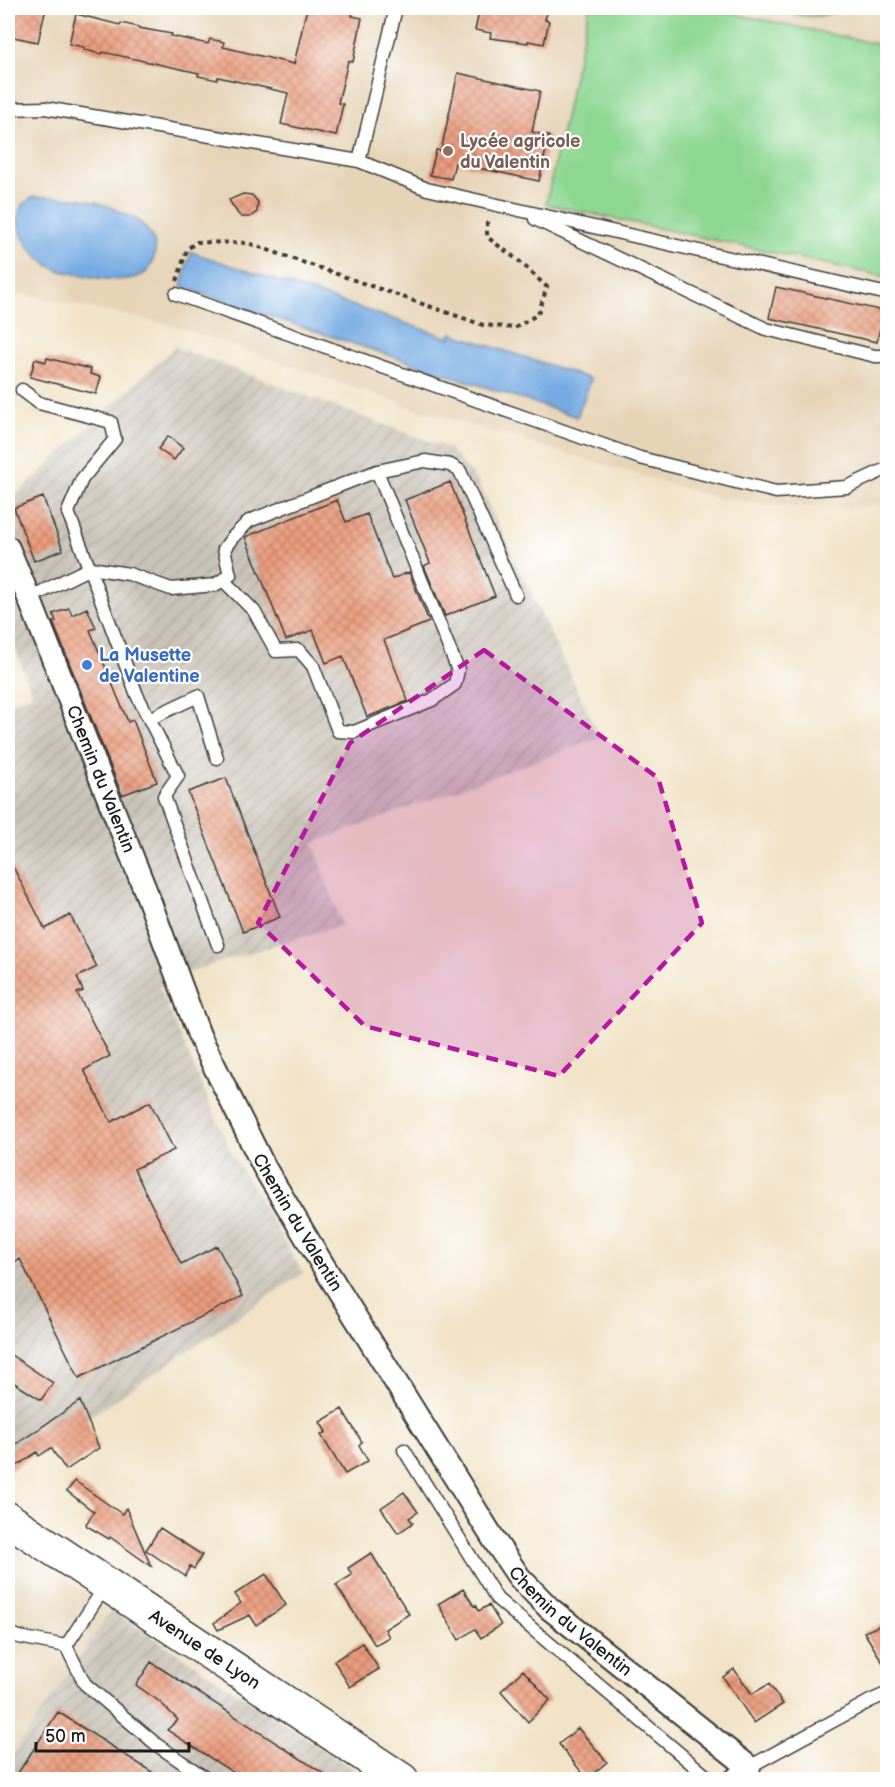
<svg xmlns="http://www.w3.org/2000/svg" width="895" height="1787" font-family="'Balsamiq Sans',sans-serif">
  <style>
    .built { fill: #e6d4b7 }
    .industrial { fill: url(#industrial-furrows) }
    .pitch { fill: #8ed793; stroke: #557a58; stroke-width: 1.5 }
    .water { fill: #74aae2; stroke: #48637f; stroke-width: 1.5 }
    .building { fill: url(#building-cross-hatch) }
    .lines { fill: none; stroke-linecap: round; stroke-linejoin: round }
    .lane-casing { stroke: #3c3a36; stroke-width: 15 }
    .street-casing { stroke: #3c3a36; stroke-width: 26 }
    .primary-casing { stroke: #3c3a36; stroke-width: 36 }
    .path { stroke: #3c3a36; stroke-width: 4; stroke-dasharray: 4.5 4.5; stroke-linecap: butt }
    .lane { stroke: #fff; stroke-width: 12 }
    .street { stroke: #fff; stroke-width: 22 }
    .primary { stroke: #fff; stroke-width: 33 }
    .marked { fill: #b5179e; fill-opacity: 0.2; stroke: #b5179e; stroke-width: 4.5; stroke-dasharray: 12 8; stroke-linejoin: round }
    .education-dot { fill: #8d6e63; stroke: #fff; stroke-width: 2 }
    .shop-dot { fill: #3f7fe0; stroke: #fff; stroke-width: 2 }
    .labels { text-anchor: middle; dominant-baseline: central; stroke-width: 4.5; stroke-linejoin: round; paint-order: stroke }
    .education-label { font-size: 18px; font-weight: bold; fill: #785e54; stroke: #fff; text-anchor: start }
    .shop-label { font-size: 18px; font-weight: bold; fill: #366cbe; stroke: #fff; text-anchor: start }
    .street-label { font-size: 18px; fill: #1c1c1c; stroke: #fff }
  </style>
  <defs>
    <pattern id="industrial-furrows" width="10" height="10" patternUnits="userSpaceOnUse" patternTransform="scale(1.5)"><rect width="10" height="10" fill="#cac3b8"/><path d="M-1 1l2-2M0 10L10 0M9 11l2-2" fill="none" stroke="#ada79e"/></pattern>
    <pattern id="building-cross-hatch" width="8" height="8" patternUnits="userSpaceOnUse" patternTransform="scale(1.5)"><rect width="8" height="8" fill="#eb9c7d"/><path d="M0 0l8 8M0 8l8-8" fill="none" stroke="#be7e66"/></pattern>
  </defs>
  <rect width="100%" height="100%" fill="#fff"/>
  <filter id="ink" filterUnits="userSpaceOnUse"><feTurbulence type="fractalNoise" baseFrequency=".0167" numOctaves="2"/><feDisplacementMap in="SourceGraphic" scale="12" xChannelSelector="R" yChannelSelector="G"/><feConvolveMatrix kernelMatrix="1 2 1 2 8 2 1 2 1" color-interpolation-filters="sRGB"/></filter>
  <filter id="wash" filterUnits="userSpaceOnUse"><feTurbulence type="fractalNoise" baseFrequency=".008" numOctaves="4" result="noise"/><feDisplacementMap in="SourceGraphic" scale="24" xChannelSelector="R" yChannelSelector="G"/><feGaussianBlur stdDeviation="1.35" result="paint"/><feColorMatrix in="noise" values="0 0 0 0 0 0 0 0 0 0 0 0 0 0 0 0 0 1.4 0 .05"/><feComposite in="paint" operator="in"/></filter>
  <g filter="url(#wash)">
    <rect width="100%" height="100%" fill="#f1e3c7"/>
    <path class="built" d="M 8,8 L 887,8 L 887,504 L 843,508 L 772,505 L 713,497 L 417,409 L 172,325 L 23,294 L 8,297 Z
      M 8,1543 L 112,1610 L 8,1761 Z"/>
    <path class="industrial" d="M 174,347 L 450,449 L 477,481 L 600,737 L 313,843 L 342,925 L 200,968 L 159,987 L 230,1150 L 303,1273 L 8,1472 L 8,705 L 32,694 L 8,629 L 8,503 Z
      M 112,1610 L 368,1779 L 8,1780 L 8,1761 Z"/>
    <path class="pitch" d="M 589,8 L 707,8 L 887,46 L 887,277 L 546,204 Z
      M 765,8 L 844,8 C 814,23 796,14 765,8 Z"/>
    <path class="water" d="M 34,197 C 70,197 93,196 127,215 C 132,217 138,220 142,224 C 151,233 158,244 154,256 C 153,260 151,266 149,269 C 138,284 103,279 87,276 C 78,274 65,273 56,269 C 27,256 0,212 34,197 Z
      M 191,252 L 450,338 L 451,333 L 591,379 L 577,417 L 181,287 Z"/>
    <g id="blocks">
      <path class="building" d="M 8,8 L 46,8 L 38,42 L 8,36 Z
        M 307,8 L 354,8 L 352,16 L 362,18 L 353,62 L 348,61 L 338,103 L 343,104 L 336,136 L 281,124 L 288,93 L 218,77 L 217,80 L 198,76 L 199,73 L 103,52 L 102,54 L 84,50 L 84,47 L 69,44 L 76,14 L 120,25 L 121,23 L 139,27 L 139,28 L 172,34 L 171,36 L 208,44 L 210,39 L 224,42 L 223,47 L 294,64 Z
        M 480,8 L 548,8 L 545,20 L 549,21 L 544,44 L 528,41 L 528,43 L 490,38 L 491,33 L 475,30 Z
        M 458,73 L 540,91 L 532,132 L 549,136 L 539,181 L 455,163 L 451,179 L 430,175 L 436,150 L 441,151 Z
        M 243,194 L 252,195 L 258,202 L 257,212 L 250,217 L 242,217 L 238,214 L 229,200 Z
        M 776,287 L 884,311 L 877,342 L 769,318 Z
        M 47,358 L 91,369 L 90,374 L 101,377 L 96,394 L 30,377 L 35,359 L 46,362 Z
        M 168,436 L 183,448 L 174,460 L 158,449 Z
        M 450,482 L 495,596 L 445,616 L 424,566 L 430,563 L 405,500 Z
        M 43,497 L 63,550 L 34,561 L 14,508 Z
        M 337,500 L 346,522 L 367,514 L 392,579 L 409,572 L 429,622 L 384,640 L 408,701 L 367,717 L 343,656 L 326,663 L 313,630 L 286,640 L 245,537 Z
        M 69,608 L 72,615 L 87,608 L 96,628 L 90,630 L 128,722 L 133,720 L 157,782 L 122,795 L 53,622 L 56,621 L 53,614 Z
        M 226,778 L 280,917 L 243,932 L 188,792 Z
        M 8,857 L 45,929 L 70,915 L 97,967 L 77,977 L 83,991 L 77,993 L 110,1056 L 84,1070 L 111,1122 L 150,1102 L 174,1150 L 134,1169 L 181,1264 L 217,1246 L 243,1296 L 79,1378 L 20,1259 L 8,1265 Z
        M 8,1353 L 53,1383 L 41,1400 L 8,1379 Z
        M 80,1401 L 99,1448 L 66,1470 L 51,1448 L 39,1456 L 37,1452 L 8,1472 L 8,1450 Z
        M 342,1409 L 362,1442 L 359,1445 L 368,1461 L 345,1474 L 321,1435 L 326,1432 L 320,1422 Z
        M 75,1481 L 122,1514 L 126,1508 L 151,1566 L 110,1537 L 109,1539 L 87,1526 L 86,1524 L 94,1512 L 67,1491 Z
        M 404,1492 L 418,1512 L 409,1518 L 413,1523 L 398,1533 L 381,1508 Z
        M 160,1528 L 202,1555 L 194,1569 L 190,1566 L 185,1576 L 146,1550 Z
        M 371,1553 L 409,1614 L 385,1629 L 389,1637 L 375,1645 L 336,1585 L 352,1575 L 348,1568 Z
        M 266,1574 L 286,1605 L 256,1625 L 250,1615 L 218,1630 L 214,1623 L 241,1603 L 235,1594 Z
        M 463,1589 L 474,1606 L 476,1605 L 479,1611 L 489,1605 L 501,1625 L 481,1638 L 475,1629 L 459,1640 L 438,1604 Z
        M 888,1622 L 888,1671 L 864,1632 Z
        M 362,1643 L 379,1669 L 350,1687 L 334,1661 Z
        M 151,1662 L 332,1779 L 243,1779 L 167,1730 L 178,1720 L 160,1702 L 136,1685 Z
        M 734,1669 L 752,1694 L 769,1684 L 783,1704 L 754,1723 L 723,1677 Z
        M 523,1670 L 550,1700 L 528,1722 L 501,1691 Z
        M 58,1712 L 163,1779 L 14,1779 Z
        M 578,1728 L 607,1762 L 587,1779 L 559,1744 Z"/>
    </g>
  </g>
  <g filter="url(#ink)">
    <use href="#blocks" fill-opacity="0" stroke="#3c3a36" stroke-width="1.5"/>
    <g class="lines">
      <defs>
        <path id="lane" d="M 8,109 L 45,108 L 359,161 L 396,8
          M 359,161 L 427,189 L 888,294
          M 535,219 L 766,329 L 875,356 L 888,356
          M 176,294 L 640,458 L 776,492 L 847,487 L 888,468
          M 22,390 L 39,403 L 111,422 L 115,439 L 82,479 L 68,512 L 137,695 L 178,776 L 164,796 L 218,945
          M 223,580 L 254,611 L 276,651 L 299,650 L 313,666 L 338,731 L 354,732 L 432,700 L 455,684 L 458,670 L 377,471
          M 29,598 L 90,568 L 129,574 L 171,589 L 215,585 L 230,575 L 224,549 L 232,538 L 249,521 L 377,471 L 425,461 L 450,465 L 460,471 L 516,595
          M 149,719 L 198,696 L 217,758
          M 404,1450 L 497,1599 L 711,1780
          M 8,1632 L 19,1637 L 66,1646 L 85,1684 L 157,1745 L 208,1780
          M 66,1646 L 106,1585
          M 749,1767 L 870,1701 L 888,1693"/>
        <g id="street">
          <path id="s1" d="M 8,548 L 29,598 L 148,897 L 199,1035 L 264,1167 L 321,1262 L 496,1543 L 519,1577 L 549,1608 L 749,1767 L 735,1780"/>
        </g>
        <g id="primary">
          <path id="s2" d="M 8,1519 L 402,1780"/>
        </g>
      </defs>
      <use href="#lane" class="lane-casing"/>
      <use href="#street" class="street-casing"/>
      <use href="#primary" class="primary-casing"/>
      <path class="path" d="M 177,281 L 187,249 L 197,242 L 248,243 L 483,325 L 515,328 L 538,314 L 547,287 L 519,261 L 487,237 L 487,218"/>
      <use href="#lane" class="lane"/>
      <use href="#street" class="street"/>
      <use href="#primary" class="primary"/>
    </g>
  </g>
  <path class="marked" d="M 484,650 L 658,778 L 702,923 L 559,1076 L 365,1026 L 258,923 L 350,743 Z"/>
  <circle class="education-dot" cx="448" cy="151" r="6"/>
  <circle class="shop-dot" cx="87" cy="665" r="6"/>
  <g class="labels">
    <g class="education-label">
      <text x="460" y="141">Lycée agricole<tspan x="460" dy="21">du Valentin</tspan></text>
    </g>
    <g class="shop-label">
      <text x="99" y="655">La Musette<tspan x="99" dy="21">de Valentine</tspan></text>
    </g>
    <g class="street-label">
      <text stroke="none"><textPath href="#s1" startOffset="249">Chemin du Valentin</textPath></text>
      <text stroke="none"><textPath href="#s1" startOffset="735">Chemin du Valentin</textPath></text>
      <text stroke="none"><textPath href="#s1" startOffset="1221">Chemin du Valentin</textPath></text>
      <text stroke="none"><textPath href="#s2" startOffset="236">Avenue de Lyon</textPath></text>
    </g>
  </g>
  <rect width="895" height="1787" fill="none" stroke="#fff" stroke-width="30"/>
  <path d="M36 1742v9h153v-9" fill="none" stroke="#1c1c1c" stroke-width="3"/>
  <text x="45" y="1742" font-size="18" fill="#1c1c1c" stroke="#ffffff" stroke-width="4.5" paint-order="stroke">50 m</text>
</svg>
